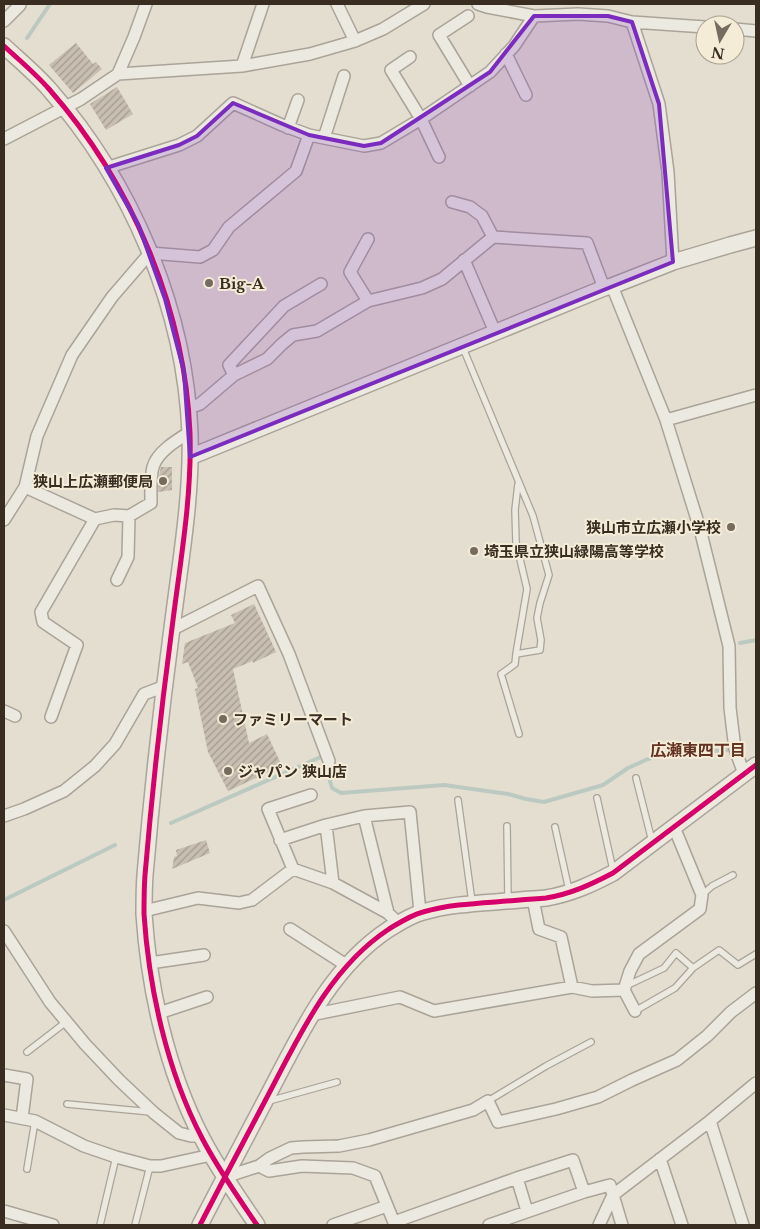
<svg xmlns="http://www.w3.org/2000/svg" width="760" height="1229" font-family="'Libre Baskerville','Noto Sans JP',serif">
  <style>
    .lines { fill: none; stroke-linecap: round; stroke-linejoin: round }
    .stream { stroke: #bbc9c1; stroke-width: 4 }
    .building { fill: url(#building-hatch) }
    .service-casing { stroke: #aaa398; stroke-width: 8 }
    .minor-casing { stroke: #aaa398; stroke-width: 14 }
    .tertiary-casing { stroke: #aaa398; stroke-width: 18 }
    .service { stroke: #ece9e1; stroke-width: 5.5 }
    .minor { stroke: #ece9e1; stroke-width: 11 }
    .tertiary { stroke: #ece9e1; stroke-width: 15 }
    .cycleway-casing { stroke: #f4ecd7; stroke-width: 8 }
    .cycleway { stroke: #d6006c; stroke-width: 5 }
    .marked { fill: #7b2cbf; fill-opacity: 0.2; stroke: #7b2cbf; stroke-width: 4; stroke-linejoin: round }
    .poi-dot { fill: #756b5e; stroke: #f4ecd7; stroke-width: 2 }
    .labels { text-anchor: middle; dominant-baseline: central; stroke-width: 4; stroke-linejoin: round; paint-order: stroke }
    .poi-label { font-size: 15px; font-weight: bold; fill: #392d21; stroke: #f4ecd7; text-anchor: start }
    .neighbourhood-label { font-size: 16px; font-weight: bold; fill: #633223; stroke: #f4ecd7 }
  </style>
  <defs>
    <pattern id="building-hatch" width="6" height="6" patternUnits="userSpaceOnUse" patternTransform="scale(1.25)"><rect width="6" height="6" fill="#c8beb1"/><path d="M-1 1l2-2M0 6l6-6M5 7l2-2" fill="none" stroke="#a39b90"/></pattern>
  </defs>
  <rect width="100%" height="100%" fill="#e4ded0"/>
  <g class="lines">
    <path class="stream" d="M 27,38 L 50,4
      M 740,643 L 756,640
      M 171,823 L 323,756 L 332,788 L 341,793 L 444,785 L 508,794 L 526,799 L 544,802 L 603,785 L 628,768 L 648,759 L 672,751 L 684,750 L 703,752 L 727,750
      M 4,900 L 115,845"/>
  </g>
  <path class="building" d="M 76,43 L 93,64 L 96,62 L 102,69 L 73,93 L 49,65 Z
    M 117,87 L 133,114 L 106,130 L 90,104 Z
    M 161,467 L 172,467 L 172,490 L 158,492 L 159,476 Z
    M 254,604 L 276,652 L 253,663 L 253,661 L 233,669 L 249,743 L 267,734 L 282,766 L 228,791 L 208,752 L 195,689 L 198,688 L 188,662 L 182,664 L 185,643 L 235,623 L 231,615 Z
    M 206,840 L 210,853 L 172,869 L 174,857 L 177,856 L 176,850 Z"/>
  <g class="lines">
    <defs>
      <path id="service" d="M 463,348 L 533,516 L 549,575 L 540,603 L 537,618 L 541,640 L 540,650 L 516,654
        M 518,484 L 515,510 L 516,542 L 527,589 L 516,654 L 515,664 L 501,674 L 519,734
        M 636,778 L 652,841
        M 597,798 L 613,870
        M 458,800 L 472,902
        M 507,826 L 508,899
        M 555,827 L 569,890
        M 702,895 L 712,886 L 733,875
        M 626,986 L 664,968 L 676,953 L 693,968
        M 635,1011 L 675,988 L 693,968 L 719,950 L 738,965 L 756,954
        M 27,1052 L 66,1022
        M 269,1101 L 337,1082
        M 488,1101 L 546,1066 L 591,1042
        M 67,1104 L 151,1112
        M 27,1169 L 35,1121
        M 100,1225 L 116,1157
        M 135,1225 L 150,1166"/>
      <path id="minor" d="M 337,4 L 355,41
        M 478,4 L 487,7 L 534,16 L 578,14 L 608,16 L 632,22 L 705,27
        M 468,16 L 439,35 L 470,86
        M 4,21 L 20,5 L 19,4
        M 632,22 L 659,104 L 668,172 L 673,262
        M 735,29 L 756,31
        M 506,54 L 526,95
        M 410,57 L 391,70 L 421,119 L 439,157
        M 242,66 L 263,4
        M 118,74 L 134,37 L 146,4
        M 288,128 L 298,100
        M 324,138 L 344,76
        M 4,139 L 81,99 L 118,74 L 242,66 L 310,54 L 355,41 L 383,29 L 424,4
        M 106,168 L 179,145 L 197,136 L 233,103 L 282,125 L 309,135 L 364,146 L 381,143 L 421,119 L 490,72 L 514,46 L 534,16
        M 452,202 L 470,207 L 482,216 L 493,237 L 587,243 L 604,288
        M 368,239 L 350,272 L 368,301
        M 464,260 L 495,332
        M 612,286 L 666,420 L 700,529 L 729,646 L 730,708 L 735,749 L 744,774
        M 234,375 L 229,365 L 284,306 L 321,284
        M 188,408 L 200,404 L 234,375 L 267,359 L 282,344 L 293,335 L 317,331 L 368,301 L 422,288 L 442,279 L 493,237
        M 666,420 L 756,395
        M 25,487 L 95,519 L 114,515 L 129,516 L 128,557 L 117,580
        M 129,516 L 151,503 C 151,491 150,478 153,467 C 157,452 177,440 190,432
        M 4,520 L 25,487 L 37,436 L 72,355 L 112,297 L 150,253 L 200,257 L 213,250 L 229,227 L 296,171 L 309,135
        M 171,630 L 258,586 L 289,654 L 329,761
        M 4,711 L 15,716
        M 51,717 L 77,645 L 43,622 L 41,612 L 95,519
        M 4,816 L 24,809 L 64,791 L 95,766 L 115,744 L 144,694 L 165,686
        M 364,816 L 388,913
        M 326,825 L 333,883
        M 280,840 L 326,825 L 364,816 L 410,812 L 420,912
        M 293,869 L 268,809 L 311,795
        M 533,899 L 539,929 L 561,937 L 572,987
        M 144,911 L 198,898 L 239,903 L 252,900 L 293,869 L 333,883 L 388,913 L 398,923
        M 290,929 L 346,965
        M 4,931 L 50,1002 L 85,1044 L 119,1080 L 154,1113 L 179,1133 L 191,1136 L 201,1136
        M 150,963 L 204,955
        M 635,1011 L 624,990 L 630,971 L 639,954 L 700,909 L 702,895 L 674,827
        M 159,1013 L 207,997
        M 311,1015 L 400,997 L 434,1011 L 572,987 L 592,991 L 624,990
        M 4,1075 L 27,1079 L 22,1118
        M 4,1115 L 35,1121 L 84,1146 L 116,1157 L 150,1166 L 161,1166 L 211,1155
        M 710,1121 L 743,1225
        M 660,1159 L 682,1225
        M 259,1166 L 269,1171 L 302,1166 L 353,1168 L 375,1176 L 395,1225
        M 225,1177 L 259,1166 L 270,1158 L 291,1148 L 303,1147 L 339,1146 L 369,1140 L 473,1110 L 488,1101 L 498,1122 L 556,1109 L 598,1097 L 632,1080 L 677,1060 L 707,1036 L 731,1012 L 756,993
        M 517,1178 L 527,1211
        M 4,1211 L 53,1225
        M 394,1222 L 517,1178 L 573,1160 L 584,1192
        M 333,1225 L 387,1206
        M 489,1225 L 584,1192 L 610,1185 L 622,1225
        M 599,1225 L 613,1195 L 710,1121 L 756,1083"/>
      <path id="tertiary" d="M 4,46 C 19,60 35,73 49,89 C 131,182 185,308 190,433 C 192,498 180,563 172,628 C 161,710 152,793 145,875 C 144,888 144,901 144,914 C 149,989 167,1071 202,1138 C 218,1169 238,1197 257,1225
        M 190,457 L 604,288 L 612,286 L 673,262 L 730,245 L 756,238
        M 200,1225 C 221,1184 243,1143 265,1101 C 298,1039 328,969 389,929 C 399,923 411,915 423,912 C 454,903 488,903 520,900 C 529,899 538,899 546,898 C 571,894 592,884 613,873 L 756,765"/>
    </defs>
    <use href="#service" class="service-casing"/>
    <use href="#minor" class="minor-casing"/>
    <use href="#tertiary" class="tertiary-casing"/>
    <use href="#service" class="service"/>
    <use href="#minor" class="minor"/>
    <use href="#tertiary" class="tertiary"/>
    <defs>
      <path id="cycleway" d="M 4,46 C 19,60 35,73 49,89 C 131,182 185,308 190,433 C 192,498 180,563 172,628 C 161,710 152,793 145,875 C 144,888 144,901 144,914 C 149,989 167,1071 202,1138 C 218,1169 238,1197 257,1225
        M 200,1225 C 221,1184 243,1143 265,1101 C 298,1039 328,969 389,929 C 399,923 411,915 423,912 C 454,903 488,903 520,900 C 529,899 538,899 546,898 C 571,894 592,884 613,873 L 756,765"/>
    </defs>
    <use href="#cycleway" class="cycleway-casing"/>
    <use href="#cycleway" class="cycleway"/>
  </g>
  <path class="marked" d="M 534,16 L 608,16 L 632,22 L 659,104 L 673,262 L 190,457 L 184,372 L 165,299 L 138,224 L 106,168 L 179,145 L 197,136 L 233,103 L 309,135 L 364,146 L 381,143 L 490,72 Z"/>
  <g class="poi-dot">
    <circle cx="209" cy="283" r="5"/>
    <circle cx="163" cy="481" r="5"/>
    <circle cx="731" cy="527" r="5"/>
    <circle cx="474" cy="551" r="5"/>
    <circle cx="223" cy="719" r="5"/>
    <circle cx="228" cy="771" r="5"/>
  </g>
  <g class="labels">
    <g class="poi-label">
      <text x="219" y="283">Big-A</text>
      <text x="153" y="481" text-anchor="end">狭山上広瀬郵便局</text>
      <text x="721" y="527" text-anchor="end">狭山市立広瀬小学校</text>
      <text x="484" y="551">埼玉県立狭山緑陽高等学校</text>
      <text x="233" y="719">ファミリーマート</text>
      <text x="238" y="771">ジャパン 狭山店</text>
    </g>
    <g class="neighbourhood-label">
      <text x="698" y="750">広瀬東四丁目</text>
    </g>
  </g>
  <rect width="760" height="1229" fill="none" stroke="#392d21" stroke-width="10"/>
  <g transform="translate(720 40) rotate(189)"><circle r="24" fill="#f4ecd7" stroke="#a9a08e"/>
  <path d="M0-4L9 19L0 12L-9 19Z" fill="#756b5e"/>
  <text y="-8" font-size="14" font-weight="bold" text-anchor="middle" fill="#392d21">N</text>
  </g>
</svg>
